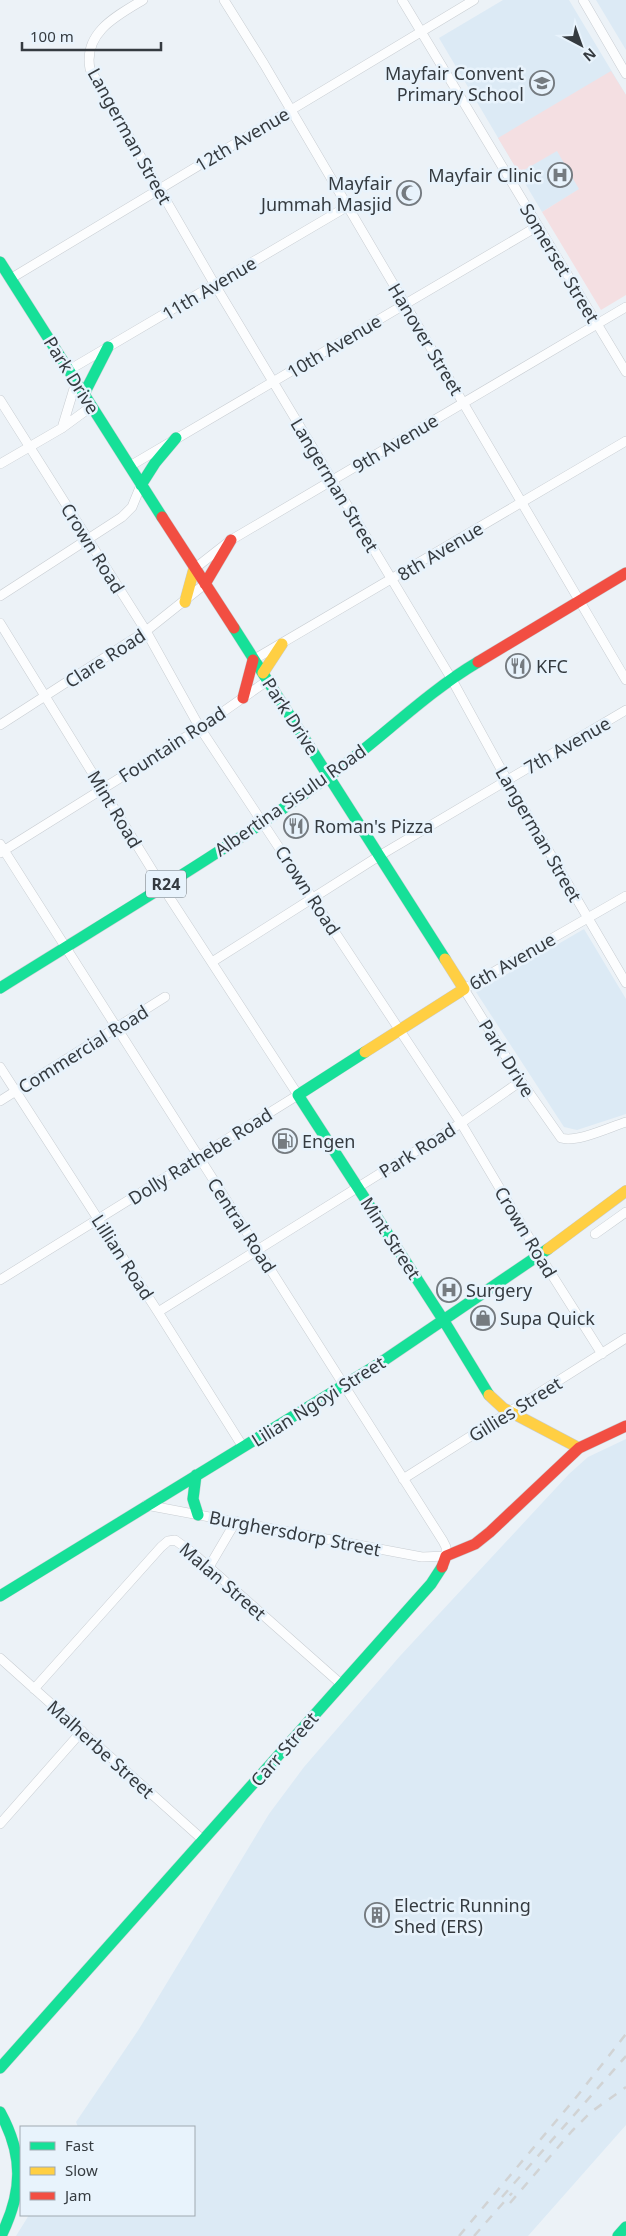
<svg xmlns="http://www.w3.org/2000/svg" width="626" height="2236" font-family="'Noto Sans',sans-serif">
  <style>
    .built { fill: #dceaf5 }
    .green { fill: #f4dfe2 }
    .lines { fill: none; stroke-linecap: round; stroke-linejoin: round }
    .street-casing { stroke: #c8cdd2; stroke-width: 10 }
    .fast-casing { stroke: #c8cdd2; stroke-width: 12 }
    .slow-casing { stroke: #c8cdd2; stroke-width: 12 }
    .jam-casing { stroke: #c8cdd2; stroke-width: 12 }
    .street { stroke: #fcfdfe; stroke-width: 9 }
    .fast { stroke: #16e098; stroke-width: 11 }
    .slow { stroke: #ffcf43; stroke-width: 11 }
    .jam { stroke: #f24e42; stroke-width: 11 }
    .rail { stroke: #d1d3d4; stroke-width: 2.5; stroke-dasharray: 9 9; stroke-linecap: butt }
    .labels { text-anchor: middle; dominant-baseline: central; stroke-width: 5; stroke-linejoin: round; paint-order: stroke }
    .shield { fill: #e8f3fc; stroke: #6b7278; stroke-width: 1 }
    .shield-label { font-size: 16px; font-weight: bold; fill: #353b40 }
    .poi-label { font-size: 18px; fill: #353b40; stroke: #e8f3fc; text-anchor: start }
    .street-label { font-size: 18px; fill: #353b40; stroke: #e8f3fc }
  </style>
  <rect width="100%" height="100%" fill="#ecf2f7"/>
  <path class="built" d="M 503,0 L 569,0 L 626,95 L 626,161 L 542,212 L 439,38 Z
    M 596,0 L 626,0 L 626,50 Z
    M 584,929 L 626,999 L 626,1114 L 577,1130 L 564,1127 L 476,992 Z
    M 626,1439 L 626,2125 L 528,2236 L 16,2236 L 29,2215 L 194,2215 L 194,2127 L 78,2127 L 76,2122 L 139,2029 L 269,1814 L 304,1767 L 400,1656 L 569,1474 L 588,1457 Z"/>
  <path class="green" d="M 611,71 L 626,95 L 626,295 L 601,310 L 542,212 L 579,189 L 557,151 L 519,173 L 498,138 Z"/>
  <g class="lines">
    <defs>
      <path id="street" d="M 143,0 C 116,16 83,33 90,69 L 215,285 L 451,678 L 507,780 L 626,983
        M 224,0 L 264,64 L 626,680
        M 402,0 L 626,372
        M 583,0 L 626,74
        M 10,279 L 474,0
        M 69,370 L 348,206
        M 0,400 L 146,631 L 200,728 L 461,1123 L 540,1256 L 602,1354
        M 62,428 L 76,382
        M 0,464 L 62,428 L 92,406
        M 130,466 L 538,226
        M 194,569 L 231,540 L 626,307
        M 0,596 L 122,517 L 132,507 L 141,485
        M 0,623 L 162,886 L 298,1095 L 0,1280
        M 253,660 L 626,441
        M 0,725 L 146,631 L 205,584
        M 0,844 L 443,1541 L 446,1547 L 446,1556 L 422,1557 L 146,1505
        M 0,853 L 200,728 L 267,681
        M 626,896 L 464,989 L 521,1081 L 561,1138 C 577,1143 610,1127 626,1122
        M 212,962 L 379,856 L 626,710
        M 0,1067 L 158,1312 L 243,1447
        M 0,1101 L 165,997
        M 595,1234 L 626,1212
        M 158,1312 L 461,1123 L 521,1081
        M 403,1479 L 626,1338
        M 209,1567 L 236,1521
        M 0,1658 L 203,1840
        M 34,1689 L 161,1547 L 168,1541 L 175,1540 L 193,1553 L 341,1684
        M 0,1824 L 82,1731"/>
      <path id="fast" d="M 0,262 L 162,517
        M 84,394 L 108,347
        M 141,485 L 155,463 L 176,438
        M 234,628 L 445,959
        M 0,988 C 110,919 223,853 328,777 C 380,740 424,694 478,662
        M 365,1052 L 298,1095 L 444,1321 L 489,1395
        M 196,1475 L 193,1499 L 198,1515
        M 0,1596 L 380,1363 L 548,1249
        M 0,2068 L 431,1584 L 442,1567
        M 0,2112 C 24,2156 23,2191 1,2236
        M 618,2236 L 626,2227"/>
      <path id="slow" d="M 185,602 L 194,569
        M 263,673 L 282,644
        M 365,1052 L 464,989 L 445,959
        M 548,1249 L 626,1191
        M 489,1395 L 503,1408 L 579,1448"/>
      <path id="jam" d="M 162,517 L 234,628
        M 205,584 L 231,540
        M 478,662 L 626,573
        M 243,698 L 253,660
        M 442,1567 L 446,1556 L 475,1544 L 490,1532 L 579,1448 L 626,1426"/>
    </defs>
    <use href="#street" class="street-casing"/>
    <use href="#fast" class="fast-casing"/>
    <use href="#slow" class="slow-casing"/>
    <use href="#jam" class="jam-casing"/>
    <use href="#street" class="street"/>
    <use href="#fast" class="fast"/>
    <use href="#slow" class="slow"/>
    <use href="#jam" class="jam"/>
    <path class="rail" d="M 502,2197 L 626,2056
      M 510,2203 L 572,2131 L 591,2112 L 626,2087
      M 459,2236 L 578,2095 L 626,2034
      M 474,2236 L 512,2193"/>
  </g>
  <defs>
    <symbol id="school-ring" viewBox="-11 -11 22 22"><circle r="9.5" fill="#e8f3fc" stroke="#757b80" stroke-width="1.5"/><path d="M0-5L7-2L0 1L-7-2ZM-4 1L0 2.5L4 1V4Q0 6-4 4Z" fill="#757b80"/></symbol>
    <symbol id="hospital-ring" viewBox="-11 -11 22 22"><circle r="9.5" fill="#e8f3fc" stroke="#757b80" stroke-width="1.5"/><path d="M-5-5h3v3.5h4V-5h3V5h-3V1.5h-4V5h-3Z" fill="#757b80"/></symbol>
    <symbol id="mosque-ring" viewBox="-11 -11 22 22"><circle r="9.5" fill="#e8f3fc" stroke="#757b80" stroke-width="1.5"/><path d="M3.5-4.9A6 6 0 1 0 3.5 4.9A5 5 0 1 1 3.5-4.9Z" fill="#757b80"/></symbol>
    <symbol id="restaurant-ring" viewBox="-11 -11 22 22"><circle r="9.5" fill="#e8f3fc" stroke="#757b80" stroke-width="1.5"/><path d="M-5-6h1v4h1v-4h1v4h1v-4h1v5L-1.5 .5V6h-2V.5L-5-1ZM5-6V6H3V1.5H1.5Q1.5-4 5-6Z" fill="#757b80"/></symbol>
    <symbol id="fuel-ring" viewBox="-11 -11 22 22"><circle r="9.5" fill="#e8f3fc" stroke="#757b80" stroke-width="1.5"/><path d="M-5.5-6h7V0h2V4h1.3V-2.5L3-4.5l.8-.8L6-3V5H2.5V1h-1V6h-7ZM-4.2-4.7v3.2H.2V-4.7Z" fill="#757b80"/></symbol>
    <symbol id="shop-ring" viewBox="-11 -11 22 22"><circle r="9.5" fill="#e8f3fc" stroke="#757b80" stroke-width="1.5"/><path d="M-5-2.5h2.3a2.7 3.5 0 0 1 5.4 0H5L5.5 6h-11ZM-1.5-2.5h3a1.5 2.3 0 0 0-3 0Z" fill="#757b80"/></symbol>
    <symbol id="building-ring" viewBox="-11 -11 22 22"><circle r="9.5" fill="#e8f3fc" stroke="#757b80" stroke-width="1.5"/><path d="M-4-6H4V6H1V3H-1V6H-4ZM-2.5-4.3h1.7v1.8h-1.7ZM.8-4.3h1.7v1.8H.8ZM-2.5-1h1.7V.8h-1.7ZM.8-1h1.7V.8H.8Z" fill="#757b80"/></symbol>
  </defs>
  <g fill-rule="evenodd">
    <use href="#school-ring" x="528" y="69" width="28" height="28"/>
    <use href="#hospital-ring" x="546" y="161" width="28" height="28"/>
    <use href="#mosque-ring" x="395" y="179" width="28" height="28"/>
    <use href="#restaurant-ring" x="504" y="652" width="28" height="28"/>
    <use href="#restaurant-ring" x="282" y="812" width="28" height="28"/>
    <use href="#fuel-ring" x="271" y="1127" width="28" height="28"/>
    <use href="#hospital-ring" x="435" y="1276" width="28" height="28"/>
    <use href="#shop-ring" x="469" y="1304" width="28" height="28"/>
    <use href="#building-ring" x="363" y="1901" width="28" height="28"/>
  </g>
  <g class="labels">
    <rect class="shield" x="146" y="870.5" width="40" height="27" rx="4"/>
    <g class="shield-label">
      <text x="166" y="884">R24</text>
    </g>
    <g class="poi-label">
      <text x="524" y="73" text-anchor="end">Mayfair Convent<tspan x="524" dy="21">Primary School</tspan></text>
      <text x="542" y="175" text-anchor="end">Mayfair Clinic</text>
      <text x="392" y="183" text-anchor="end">Mayfair<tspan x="392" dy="21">Jummah Masjid</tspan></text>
      <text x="536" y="666">KFC</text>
      <text x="314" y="826">Roman's Pizza</text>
      <text x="302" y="1141">Engen</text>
      <text x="466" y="1290">Surgery</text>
      <text x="500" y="1318">Supa Quick</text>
      <text x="394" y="1905">Electric Running<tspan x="394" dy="21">Shed (ERS)</tspan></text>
    </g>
    <g class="street-label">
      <text transform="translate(130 136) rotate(61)">Langerman Street</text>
      <text transform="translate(242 139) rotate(-31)">12th Avenue</text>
      <text transform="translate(560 263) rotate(59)">Somerset Street</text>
      <text transform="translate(209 288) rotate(-31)">11th Avenue</text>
      <text transform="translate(426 339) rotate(59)">Hanover Street</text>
      <text transform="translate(334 346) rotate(-31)">10th Avenue</text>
      <text transform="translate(72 375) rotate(58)">Park Drive</text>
      <text transform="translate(395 443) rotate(-31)">9th Avenue</text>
      <text transform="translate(335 485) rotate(59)">Langerman Street</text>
      <text transform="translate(93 548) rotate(58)">Crown Road</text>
      <text transform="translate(440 551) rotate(-31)">8th Avenue</text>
      <text transform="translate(105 658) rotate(-33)">Clare Road</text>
      <text transform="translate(291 716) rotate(57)">Park Drive</text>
      <text transform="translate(172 744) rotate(-33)">Fountain Road</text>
      <text transform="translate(567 745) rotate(-30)">7th Avenue</text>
      <text transform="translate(290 800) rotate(-35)">Albertina Sisulu Road</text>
      <text transform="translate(115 809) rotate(59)">Mint Road</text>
      <text transform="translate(539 834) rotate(60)">Langerman Street</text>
      <text transform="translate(308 890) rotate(57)">Crown Road</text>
      <text transform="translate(512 961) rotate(-30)">6th Avenue</text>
      <text transform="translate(83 1049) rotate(-32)">Commercial Road</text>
      <text transform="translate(507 1058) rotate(58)">Park Drive</text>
      <text transform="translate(417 1150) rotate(-32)">Park Road</text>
      <text transform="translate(200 1156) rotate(-32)">Dolly Rathebe Road</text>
      <text transform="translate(242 1225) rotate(57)">Central Road</text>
      <text transform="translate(526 1232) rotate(59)">Crown Road</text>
      <text transform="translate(391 1238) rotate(57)">Mint Street</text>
      <text transform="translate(123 1257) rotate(57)">Lillian Road</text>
      <text transform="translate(318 1401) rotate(-32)">Lilian Ngoyi Street</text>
      <text transform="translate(515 1409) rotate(-32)">Gillies Street</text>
      <text transform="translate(295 1533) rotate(11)">Burghersdorp Street</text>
      <text transform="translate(223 1581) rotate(41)">Malan Street</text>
      <text transform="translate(101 1749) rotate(42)">Malherbe Street</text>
      <text transform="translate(284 1749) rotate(-49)">Carr Street</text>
    </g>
  </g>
  <rect x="20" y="2126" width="175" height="90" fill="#e8f3fc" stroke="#a0a9b1"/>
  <rect x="30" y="2142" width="25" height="8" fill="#16e098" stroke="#a0a9b1"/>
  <text x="65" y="2151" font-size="15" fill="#353b40">Fast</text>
  <rect x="30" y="2167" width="25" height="8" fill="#ffcf43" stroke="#a0a9b1"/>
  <text x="65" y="2176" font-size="15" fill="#353b40">Slow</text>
  <rect x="30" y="2192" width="25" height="8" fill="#f24e42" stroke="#a0a9b1"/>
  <text x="65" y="2201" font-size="15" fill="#353b40">Jam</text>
  <g transform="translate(581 45) rotate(139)" stroke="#e8f3fc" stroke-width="4" paint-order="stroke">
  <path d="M0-4L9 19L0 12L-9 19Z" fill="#353b40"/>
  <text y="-8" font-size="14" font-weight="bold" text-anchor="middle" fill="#353b40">N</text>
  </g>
  <path d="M22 42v8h139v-8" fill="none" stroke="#353b40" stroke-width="2.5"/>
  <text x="30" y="42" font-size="15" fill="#353b40" stroke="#e8f3fc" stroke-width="4" paint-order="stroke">100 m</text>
</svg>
